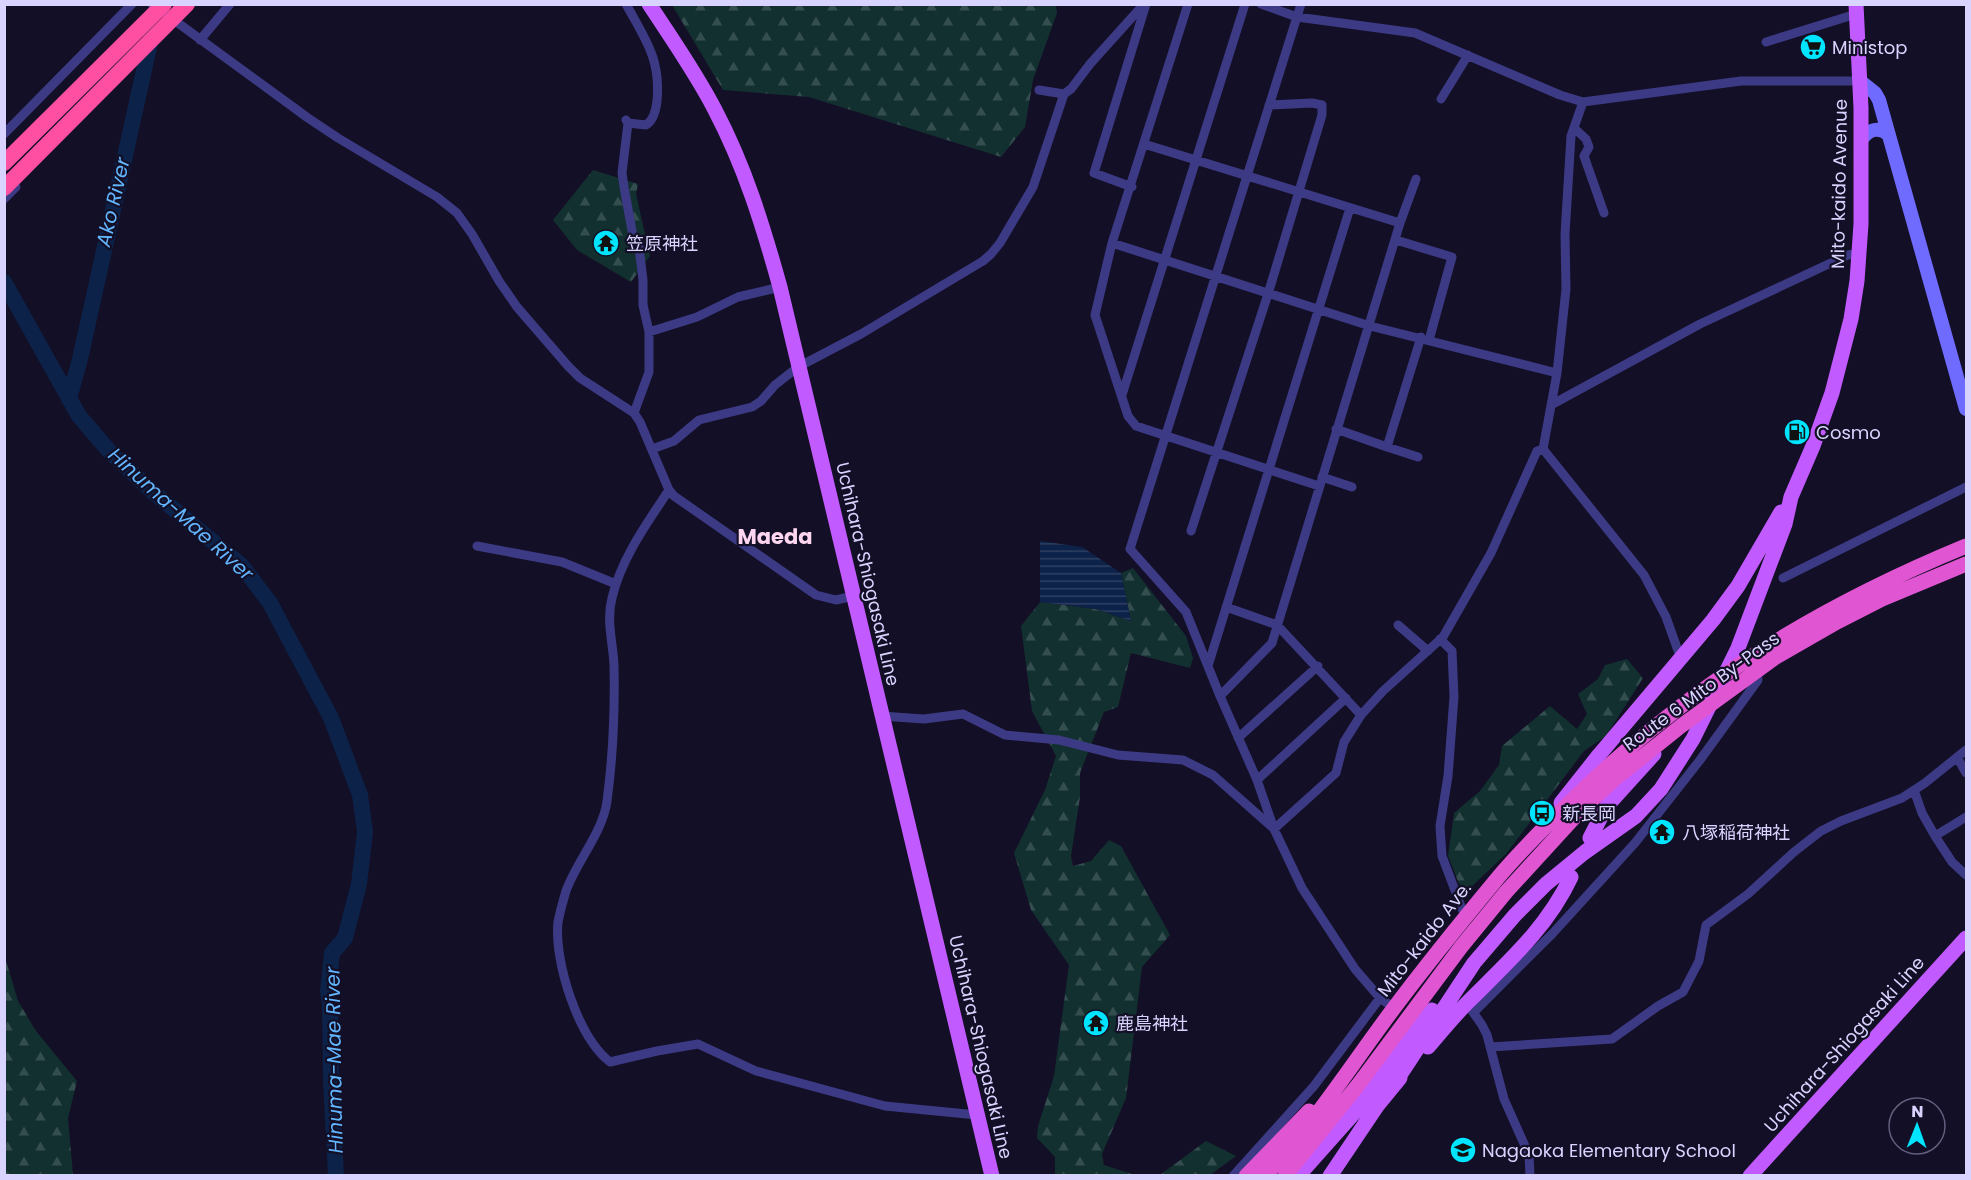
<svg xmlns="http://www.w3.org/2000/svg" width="1971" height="1180" font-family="Poppins,'Noto Sans JP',sans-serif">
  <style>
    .forest { fill: url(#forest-firs) }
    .water { fill: url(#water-rules) }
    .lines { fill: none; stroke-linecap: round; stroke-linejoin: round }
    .river { stroke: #0c2248; stroke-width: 16 }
    .minor { stroke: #3d3a85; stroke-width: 9 }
    .secondary { stroke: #6f6bff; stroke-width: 14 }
    .primary { stroke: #c25bff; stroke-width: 15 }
    .trunk { stroke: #e055d1; stroke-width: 15 }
    .motorway { stroke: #ff4fa3; stroke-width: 16 }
    .labels { text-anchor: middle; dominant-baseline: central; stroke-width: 4.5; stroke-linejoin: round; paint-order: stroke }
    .poi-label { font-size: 18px; fill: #d9d4ff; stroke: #130f26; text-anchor: start }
    .street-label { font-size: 18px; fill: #d9d4ff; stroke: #130f26 }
    .water-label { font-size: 20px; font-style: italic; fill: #62b6ff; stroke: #130f26 }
    .quarter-label { font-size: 21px; font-weight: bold; fill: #ffd6f0; stroke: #130f26 }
  </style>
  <defs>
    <pattern id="forest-firs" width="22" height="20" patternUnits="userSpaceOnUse" patternTransform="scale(1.5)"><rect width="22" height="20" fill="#12302f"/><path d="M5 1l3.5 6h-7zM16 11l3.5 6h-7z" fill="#344d4e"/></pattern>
    <pattern id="water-rules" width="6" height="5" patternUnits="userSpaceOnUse" patternTransform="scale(1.5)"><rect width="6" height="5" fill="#0c2248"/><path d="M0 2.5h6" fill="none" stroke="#2f4163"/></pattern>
  </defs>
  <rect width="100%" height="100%" fill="#130f26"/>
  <path class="forest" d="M 1056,5 L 1057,13 L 1033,80 L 1025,127 L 1001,157 L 809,97 L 723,90 L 672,5 Z
    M 593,170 L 638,184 L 636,194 L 650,256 L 631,282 L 577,250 L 553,220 Z
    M 1133,568 L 1186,636 L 1193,658 L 1190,668 L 1131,653 L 1118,707 L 1104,712 L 1080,773 L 1080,797 L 1071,856 L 1073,866 L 1091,861 L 1109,840 L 1121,846 L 1170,935 L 1142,967 L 1126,1098 L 1102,1154 L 1104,1165 L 1135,1175 L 1055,1175 L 1055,1157 L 1037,1138 L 1038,1126 L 1054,1076 L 1069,965 L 1031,910 L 1014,853 L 1045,790 L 1056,756 L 1032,711 L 1021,626 L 1040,602 L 1096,609 L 1131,621 L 1121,573 Z
    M 1627,659 L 1643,678 L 1606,736 L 1584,751 L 1506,854 L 1470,888 L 1459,884 L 1448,856 L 1454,813 L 1480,791 L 1499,765 L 1502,746 L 1550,706 L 1577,729 L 1587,714 L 1578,694 L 1598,679 L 1605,665 Z
    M 4,954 L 18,1001 L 36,1031 L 77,1081 L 68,1118 L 73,1175 L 5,1175 Z
    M 1206,1141 L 1236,1156 L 1210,1175 L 1160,1175 Z"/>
  <path class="water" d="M 1040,541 L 1082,547 L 1121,573 L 1131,621 L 1096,609 L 1040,602 Z"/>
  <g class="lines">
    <path class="river" d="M 4,282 L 79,416 L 110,452 L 152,491 L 242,566 L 270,603 L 331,718 L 360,795 L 365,832 L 359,884 L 345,938 L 332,953 L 328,991 L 330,1004 L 331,1080 L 336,1176
      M 69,399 L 80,359 L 152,34"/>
    <path class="minor" d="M 152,4 L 308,118 L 338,138 L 437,197 L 457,213 L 472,234 L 499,281 L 517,307 L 568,366 L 580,378 L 634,413 L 640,422 L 669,490 L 674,496 L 816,595 L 836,600 L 853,596
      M 626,4 C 645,39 661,59 657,101 C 656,110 654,120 646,125 L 628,123
      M 1188,4 L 1112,243 L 1095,315 L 1128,416 L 1136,426 L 1319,486
      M 1261,4 L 1297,17 L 1415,33 L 1560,95 L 1583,102 L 1741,81 L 1860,81
      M 1301,4 L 1130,549 L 1186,612 L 1220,696 L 1257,780 L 1274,829 L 1302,888 L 1355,969 L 1380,998 L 1394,1008
      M 200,40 L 230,4
      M 1766,42 L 1856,14
      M 1039,90 L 1064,94 L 1071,89 L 1090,64 L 1144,4
      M 1441,99 L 1468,55
      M 626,120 L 628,123 L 622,173 L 624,187 L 633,236 L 639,247 L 643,280 L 643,305 L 649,332 L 649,372 L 634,413
      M 1574,128 L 1586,139 L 1589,147 L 1584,156 L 1604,213
      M 4,134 L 132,4
      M 1144,144 L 1400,223
      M 1132,187 L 1094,173 L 1146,4
      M 4,199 L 16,187
      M 1396,240 L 1452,257 L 1429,340
      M 1112,243 L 1370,326 L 1557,373
      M 649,332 L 697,317 L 738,297 L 780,287
      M 1122,395 L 1245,4
      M 1551,405 L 1700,324 L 1848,255 L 1860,253
      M 1336,429 L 1387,447 L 1421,337
      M 1387,447 L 1418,457
      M 652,449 L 674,441 L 699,420 L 752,407 L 761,401 L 775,385 L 798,367 L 861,334 L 983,261 L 991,254 L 1000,243 L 1033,187 L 1064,94
      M 1543,449 L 1644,575 L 1666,617 L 1681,659
      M 1322,477 L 1352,487
      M 669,490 C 647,523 621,559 612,598 C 606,621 613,642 614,665 C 615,711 613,756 607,801 C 603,832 577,861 566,891 C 563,901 560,912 558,922 C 554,962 578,1037 610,1062 L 657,1051 L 698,1044 L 756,1071 L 885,1106 L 977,1115
      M 1191,531 L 1268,294 L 1322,115 L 1322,105 L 1312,103 L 1269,105
      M 477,546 L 562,562 L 616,584
      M 1783,578 L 1966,487
      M 1226,607 L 1277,625 L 1361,715
      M 1398,625 L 1428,651
      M 1440,639 L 1452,651 L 1454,697 L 1448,776 L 1440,826 L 1442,856 L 1462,909 L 1467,916
      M 1208,666 L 1350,208
      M 1220,696 L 1272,643 L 1400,223 L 1416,179
      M 881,716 L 924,719 L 963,714 L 1005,735 L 1059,740 L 1118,755 L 1183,760 L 1213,775 L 1273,828
      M 1238,738 L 1318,666
      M 1957,757 L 1966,773
      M 1257,780 L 1346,698
      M 1914,790 L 1922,813 L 1935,836
      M 1966,817 L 1935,836 L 1952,862 L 1966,875
      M 1274,829 L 1336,773 L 1344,742 L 1361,715 L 1383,691 L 1443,637 L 1491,553 L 1537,451 L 1543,449 L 1557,373 L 1566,289 L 1565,234 L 1571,136 L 1583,102
      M 1470,1008 L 1482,1025 L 1487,1035 L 1504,1099 L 1529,1155 L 1530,1176
      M 1474,1012 L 1553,933 L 1635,843 L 1700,760 L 1758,680 L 1757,670
      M 1490,1047 L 1612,1039 L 1658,1006 L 1683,992 L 1699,961 L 1706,925 L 1748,894 L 1794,852 L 1821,831 L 1841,821 L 1902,798 L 1925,783 L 1966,750
      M 1233,1176 L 1314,1086 L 1380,998"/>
    <path class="secondary" d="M 1860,81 L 1875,93 L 1879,100 L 1966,409
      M 1861,140 C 1869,129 1879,126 1889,135"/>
    <path class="primary" d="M 649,4 C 672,39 696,73 715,110 C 745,167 763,226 780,287 L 992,1176
      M 1561,803 L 1599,755 L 1713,620 L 1738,586 L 1781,512
      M 1590,838 L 1606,807 L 1654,754
      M 1428,1047 C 1441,1032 1454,1016 1468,1002 C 1507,963 1547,928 1571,877
      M 1394,1084 L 1474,963 L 1515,915 L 1546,884 L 1585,852 L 1636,816 L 1661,789 L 1693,739 L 1738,648 L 1785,524 L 1791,497 L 1813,446 L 1832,393 L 1851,319 L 1857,281 L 1861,224 L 1861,108 L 1856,4
      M 1298,1176 L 1355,1112 L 1432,1010
      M 1330,1176 L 1377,1106 L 1400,1078
      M 1750,1176 L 1966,938"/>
    <path class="trunk" d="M 1246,1176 L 1309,1111
      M 1265,1176 C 1314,1124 1352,1064 1394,1008 C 1427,964 1462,921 1496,880 C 1519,852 1544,828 1569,803 C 1688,687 1813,609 1966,546
      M 1285,1176 L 1358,1085 L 1461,947 L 1506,892 L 1582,809 L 1616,778 L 1681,726 L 1776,657 L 1837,622 L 1882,599 L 1966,564"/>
    <path class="motorway" d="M 4,163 L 164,4
      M 4,188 L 187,4"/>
  </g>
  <defs>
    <symbol id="supermarket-disc" viewBox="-11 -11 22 22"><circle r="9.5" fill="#00e5ff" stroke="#130f26"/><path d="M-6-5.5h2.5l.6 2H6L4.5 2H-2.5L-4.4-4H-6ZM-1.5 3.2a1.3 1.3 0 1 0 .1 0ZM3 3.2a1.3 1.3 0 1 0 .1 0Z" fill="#111"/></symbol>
    <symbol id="temple-disc" viewBox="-11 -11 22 22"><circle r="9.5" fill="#00e5ff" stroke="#130f26"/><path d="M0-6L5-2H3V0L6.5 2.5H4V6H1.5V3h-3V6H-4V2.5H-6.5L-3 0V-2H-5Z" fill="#111"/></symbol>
    <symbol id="fuel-disc" viewBox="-11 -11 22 22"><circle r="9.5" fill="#00e5ff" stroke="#130f26"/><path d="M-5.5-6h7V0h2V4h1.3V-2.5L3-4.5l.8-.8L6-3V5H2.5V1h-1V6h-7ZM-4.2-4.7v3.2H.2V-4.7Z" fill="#111"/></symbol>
    <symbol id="bus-disc" viewBox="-11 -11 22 22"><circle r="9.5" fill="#00e5ff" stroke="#130f26"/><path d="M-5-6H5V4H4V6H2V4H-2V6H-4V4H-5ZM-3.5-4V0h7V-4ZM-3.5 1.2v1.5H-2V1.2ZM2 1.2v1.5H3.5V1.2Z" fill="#111"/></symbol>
    <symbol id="school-disc" viewBox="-11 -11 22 22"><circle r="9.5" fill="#00e5ff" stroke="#130f26"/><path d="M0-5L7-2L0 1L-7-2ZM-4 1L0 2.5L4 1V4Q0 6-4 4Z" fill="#111"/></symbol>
  </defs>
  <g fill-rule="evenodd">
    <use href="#supermarket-disc" x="1798" y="32" width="30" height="30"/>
    <use href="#temple-disc" x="591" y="228" width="30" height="30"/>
    <use href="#fuel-disc" x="1782" y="417" width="30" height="30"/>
    <use href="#bus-disc" x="1527" y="798" width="30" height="30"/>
    <use href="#temple-disc" x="1647" y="817" width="30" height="30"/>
    <use href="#temple-disc" x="1081" y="1008" width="30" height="30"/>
    <use href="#school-disc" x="1448" y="1135" width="30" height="30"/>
  </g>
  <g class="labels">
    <g class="poi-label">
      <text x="1832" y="47">Ministop</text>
      <text x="626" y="243">笠原神社</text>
      <text x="1816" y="432">Cosmo</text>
      <text x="1562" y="813">新長岡</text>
      <text x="1682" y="832">八塚稲荷神社</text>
      <text x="1116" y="1023">鹿島神社</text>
      <text x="1482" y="1150">Nagaoka Elementary School</text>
    </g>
    <g class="street-label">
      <text transform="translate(1839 184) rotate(-89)">Mito-kaido Avenue</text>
      <text transform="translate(868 574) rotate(77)">Uchihara-Shiogasaki Line</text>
      <text transform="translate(1701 691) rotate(-36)">Route 6 Mito By-Pass</text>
      <text transform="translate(1424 939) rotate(-52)">Mito-kaido Ave.</text>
      <text transform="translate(1844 1044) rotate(-48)">Uchihara-Shiogasaki Line</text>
      <text transform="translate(981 1047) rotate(77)">Uchihara-Shiogasaki Line</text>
    </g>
    <g class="water-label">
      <text transform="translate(113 202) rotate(-77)">Ako River</text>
      <text transform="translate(181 514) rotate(42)">Hinuma-Mae River</text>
      <text transform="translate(334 1060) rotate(-91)">Hinuma-Mae River</text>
    </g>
    <g class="quarter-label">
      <text x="775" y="536">Maeda</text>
    </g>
  </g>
  <rect width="1971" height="1180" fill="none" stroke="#d9d4ff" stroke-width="12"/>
  <g transform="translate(1917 1126) rotate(1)"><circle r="28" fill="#130f26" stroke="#625e7d" stroke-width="1.5"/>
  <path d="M0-4.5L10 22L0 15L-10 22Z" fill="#00e5ff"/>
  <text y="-9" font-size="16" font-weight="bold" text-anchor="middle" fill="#d9d4ff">N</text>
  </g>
</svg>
